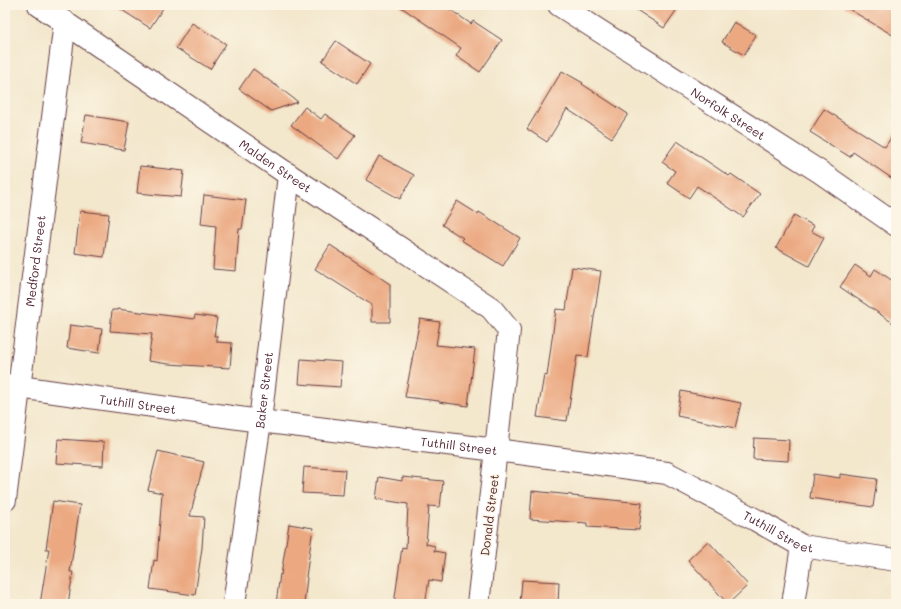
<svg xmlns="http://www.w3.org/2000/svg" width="901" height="609" font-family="Mali,sans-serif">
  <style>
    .building { fill: #eba881 }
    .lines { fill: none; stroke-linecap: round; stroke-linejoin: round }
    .minor-casing { stroke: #633d43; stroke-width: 24 }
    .minor { stroke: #fff; stroke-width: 22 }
    .labels { text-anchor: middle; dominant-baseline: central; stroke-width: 3; stroke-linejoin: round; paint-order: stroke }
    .street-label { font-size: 12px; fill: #4a1f2b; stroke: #fcf5e5 }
  </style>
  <rect width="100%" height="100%" fill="#fcf5e5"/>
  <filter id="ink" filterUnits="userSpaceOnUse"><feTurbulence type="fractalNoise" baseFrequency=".025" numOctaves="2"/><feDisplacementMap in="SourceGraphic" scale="8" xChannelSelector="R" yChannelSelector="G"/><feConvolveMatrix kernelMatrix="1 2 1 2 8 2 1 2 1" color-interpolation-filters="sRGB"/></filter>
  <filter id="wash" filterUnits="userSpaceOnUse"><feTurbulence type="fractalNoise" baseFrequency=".012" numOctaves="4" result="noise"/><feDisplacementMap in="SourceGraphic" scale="16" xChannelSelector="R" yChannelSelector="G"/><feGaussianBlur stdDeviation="0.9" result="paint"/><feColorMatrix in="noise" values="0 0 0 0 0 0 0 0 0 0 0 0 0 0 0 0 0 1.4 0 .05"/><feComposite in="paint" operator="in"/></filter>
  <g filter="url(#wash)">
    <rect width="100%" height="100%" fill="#f3e7cc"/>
    <g id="blocks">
      <path class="building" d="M 114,5 L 165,5 L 150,28 Z
        M 398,5 L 444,5 L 471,24 L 473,21 L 502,40 L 480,72 L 456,56 L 461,48 Z
        M 629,5 L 680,5 L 664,28 Z
        M 842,5 L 896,5 L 896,37 Z
        M 734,22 L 756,35 L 744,55 L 722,42 Z
        M 192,23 L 226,44 L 210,69 L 176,48 Z
        M 336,41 L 370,64 L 357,84 L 322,61 Z
        M 253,69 L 285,92 L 298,102 L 271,111 L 239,89 Z
        M 562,71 L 583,83 L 582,84 L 628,114 L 612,138 L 567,109 L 547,142 L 527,129 Z
        M 305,107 L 321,119 L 325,114 L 355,135 L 338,159 L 291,125 Z
        M 824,109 L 885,147 L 896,130 L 896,181 L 853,152 L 850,157 L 810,132 Z
        M 86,115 L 129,122 L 124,150 L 81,143 Z
        M 677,141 L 729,176 L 731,174 L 760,194 L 743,217 L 697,186 L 689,198 L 667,183 L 675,171 L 662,162 Z
        M 379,156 L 414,175 L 400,199 L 366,180 Z
        M 140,166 L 184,171 L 181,197 L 137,193 Z
        M 204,195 L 246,200 L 242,229 L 239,229 L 236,271 L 213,269 L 216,226 L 201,224 Z
        M 457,201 L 478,214 L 479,212 L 520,238 L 503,266 L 461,240 L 463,238 L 442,225 Z
        M 80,211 L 109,214 L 104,257 L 75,253 Z
        M 794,215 L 814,226 L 811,231 L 824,238 L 809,266 L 776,248 Z
        M 330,245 L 390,284 L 390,322 L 372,322 L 372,305 L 315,269 Z
        M 855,265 L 871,276 L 875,269 L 896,283 L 896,325 L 840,287 Z
        M 572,267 L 601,271 L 588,357 L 577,356 L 567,421 L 537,417 L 544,375 L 547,376 L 556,309 L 566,310 Z
        M 117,309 L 194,319 L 195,315 L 217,318 L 214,336 L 217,336 L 217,342 L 232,343 L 230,368 L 169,364 L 148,361 L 152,334 L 110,331 L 112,310 L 117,310 Z
        M 420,319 L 440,322 L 436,345 L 475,349 L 468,406 L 439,402 L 439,401 L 405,397 Z
        M 70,325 L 102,329 L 99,353 L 67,348 Z
        M 301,359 L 342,362 L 340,387 L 299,384 Z
        M 681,391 L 741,403 L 735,428 L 677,416 Z
        M 754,438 L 789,440 L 788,461 L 753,459 Z
        M 58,439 L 104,442 L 103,466 L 56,463 Z
        M 158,451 L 204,462 L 190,516 L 204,517 L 202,548 L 195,595 L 150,589 L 154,560 L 157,561 L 162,493 L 148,490 Z
        M 304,467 L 345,470 L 343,495 L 302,493 Z
        M 813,474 L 840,478 L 840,474 L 877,479 L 873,507 L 810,498 Z
        M 379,477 L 402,481 L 402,477 L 443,481 L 440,507 L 429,506 L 426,544 L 435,546 L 434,551 L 445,553 L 441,582 L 429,580 L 425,604 L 394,604 L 402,547 L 406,548 L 408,504 L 376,499 Z
        M 532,491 L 572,495 L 572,496 L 642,503 L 639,530 L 587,527 L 587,523 L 530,519 Z
        M 53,501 L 80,505 L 70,572 L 73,572 L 68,604 L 40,604 L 49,549 L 46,549 Z
        M 289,524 L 313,528 L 306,577 L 307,578 L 304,604 L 276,604 L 280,574 L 281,575 Z
        M 708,541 L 748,585 L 728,604 L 688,560 Z
        M 522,580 L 559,582 L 558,604 L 520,604 Z"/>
    </g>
  </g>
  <g filter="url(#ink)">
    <use href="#blocks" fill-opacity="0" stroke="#633d43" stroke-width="1"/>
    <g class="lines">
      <defs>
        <g id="minor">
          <path id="s1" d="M 39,5 L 289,175 L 491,308 L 509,330 L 496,450 L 478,604"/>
          <path id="s2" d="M 559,5 L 820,172 L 896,225"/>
          <path id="s3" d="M 5,385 L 260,421 L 496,450 L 667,473 L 756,520 L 802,546 L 896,560"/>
          <path id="s4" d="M 5,500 L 65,22"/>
          <path id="s5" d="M 234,604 L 260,421 L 289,175"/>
          <path d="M 793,604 L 802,546"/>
        </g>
      </defs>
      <use href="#minor" class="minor-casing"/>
      <use href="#minor" class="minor"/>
    </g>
  </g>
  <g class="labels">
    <g class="street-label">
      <text stroke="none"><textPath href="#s2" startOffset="201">Norfolk Street</textPath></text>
      <text stroke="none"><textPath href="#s1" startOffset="286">Malden Street</textPath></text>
      <text stroke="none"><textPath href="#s4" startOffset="241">Medford Street</textPath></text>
      <text stroke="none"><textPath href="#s5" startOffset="216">Baker Street</textPath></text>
      <text stroke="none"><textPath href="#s3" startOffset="134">Tuthill Street</textPath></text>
      <text stroke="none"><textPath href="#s3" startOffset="458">Tuthill Street</textPath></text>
      <text transform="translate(489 515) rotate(-83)">Donald Street</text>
      <text stroke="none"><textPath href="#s3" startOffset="794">Tuthill Street</textPath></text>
    </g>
  </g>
  <rect width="901" height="609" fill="none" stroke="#fcf5e5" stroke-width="20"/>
</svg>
